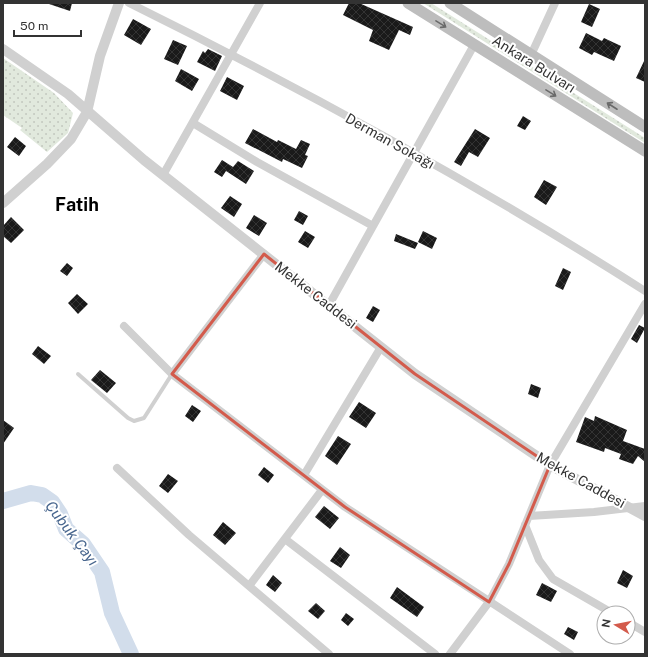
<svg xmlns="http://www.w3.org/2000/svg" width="648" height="657" font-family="'Public Sans',sans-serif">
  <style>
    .grass { fill: url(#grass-dots) }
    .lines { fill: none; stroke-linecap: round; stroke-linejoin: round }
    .river { stroke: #d2ddeb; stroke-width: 16 }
    .building { fill: url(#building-cross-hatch) }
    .service { stroke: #d0d0d0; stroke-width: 4 }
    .minor { stroke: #d0d0d0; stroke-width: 8 }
    .tertiary { stroke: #d0d0d0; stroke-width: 10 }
    .secondary { stroke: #bdbdbd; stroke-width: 11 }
    .oneway { stroke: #6a6a6a }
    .marked { fill: none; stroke: #d35b4c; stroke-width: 3; stroke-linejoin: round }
    .labels { text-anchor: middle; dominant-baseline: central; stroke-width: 4; stroke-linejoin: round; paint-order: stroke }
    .street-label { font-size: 14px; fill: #333; stroke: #fff }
    .water-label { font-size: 15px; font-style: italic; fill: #48668e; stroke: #fff }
    .district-label { font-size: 18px; font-weight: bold; fill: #000; stroke: #fff }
  </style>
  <defs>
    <pattern id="grass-dots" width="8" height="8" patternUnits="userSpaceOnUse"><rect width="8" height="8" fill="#e1e9dd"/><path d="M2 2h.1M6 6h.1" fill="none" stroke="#c2c8be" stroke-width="1.8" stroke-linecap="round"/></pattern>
    <pattern id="building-cross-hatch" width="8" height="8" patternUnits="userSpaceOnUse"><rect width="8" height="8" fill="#1a1a1a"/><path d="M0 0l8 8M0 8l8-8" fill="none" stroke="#333"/></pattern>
  </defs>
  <rect width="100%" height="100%" fill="#fff"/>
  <path class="grass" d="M 423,3 L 431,3 L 645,138 L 645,143 Z
    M 3,58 L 54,93 L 73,113 L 68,133 L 47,152 L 20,130 L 22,128 L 3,115 Z"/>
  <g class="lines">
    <path class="river" d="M 3,501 L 31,493 L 42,495 L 52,502 L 60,514 L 66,529 L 83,544 L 102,572 L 112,613 L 131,654"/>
  </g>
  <path class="building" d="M 49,3 L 72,3 L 70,11 L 49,4 Z
    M 349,3 L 359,3 L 413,27 L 410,35 L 399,30 L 389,50 L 369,41 L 373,30 L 343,15 Z
    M 589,4 L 600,9 L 592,27 L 581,22 Z
    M 133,19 L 151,29 L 141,45 L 124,35 Z
    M 586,33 L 602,41 L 604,38 L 621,46 L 614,61 L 594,52 L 592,55 L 579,48 Z
    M 173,40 L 187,46 L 178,65 L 164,59 Z
    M 208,49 L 222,56 L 215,71 L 197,62 L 203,51 L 205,53 Z
    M 645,59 L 645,82 L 636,78 Z
    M 181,69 L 199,79 L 192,91 L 175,81 Z
    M 227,77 L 244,86 L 237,100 L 220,91 Z
    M 523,116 L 531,121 L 525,130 L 517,126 Z
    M 253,129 L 277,142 L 278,140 L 296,149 L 301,140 L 310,144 L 305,155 L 308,156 L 302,168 L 283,159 L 282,162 L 245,143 Z
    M 475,129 L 490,138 L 478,157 L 469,152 L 461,166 L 454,162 Z
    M 15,137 L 26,146 L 19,156 L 7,147 Z
    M 222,160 L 233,167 L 238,161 L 254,171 L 246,184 L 226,171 L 222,177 L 214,172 Z
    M 544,180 L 557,187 L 546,205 L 534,197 Z
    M 230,196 L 242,204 L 234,217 L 221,208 Z
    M 299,211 L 308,216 L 303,225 L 294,220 Z
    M 254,215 L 267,223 L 259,236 L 246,228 Z
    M 11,217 L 24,230 L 11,243 L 3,236 L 3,226 Z
    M 305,231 L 315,237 L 308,248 L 298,242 Z
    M 423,231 L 437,238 L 432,249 L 418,242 Z
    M 396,234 L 418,243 L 415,249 L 394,241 Z
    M 67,263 L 73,268 L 67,276 L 60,271 Z
    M 563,268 L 571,272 L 563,290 L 555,286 Z
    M 77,294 L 88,304 L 78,314 L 68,303 Z
    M 373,306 L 380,310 L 373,322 L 366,318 Z
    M 639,325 L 645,328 L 637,343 L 631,339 Z
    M 38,346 L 51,356 L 44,364 L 32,354 Z
    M 100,370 L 116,383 L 107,393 L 91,380 Z
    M 531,384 L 541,388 L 538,398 L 528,394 Z
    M 359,402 L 376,413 L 366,428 L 349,417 Z
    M 192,405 L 201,411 L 193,422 L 185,416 Z
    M 595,416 L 627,430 L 623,441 L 645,449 L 645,462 L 638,456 L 633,464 L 619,459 L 621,454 L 605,448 L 604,452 L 576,442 L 585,417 L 594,421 Z
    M 3,420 L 14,428 L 3,444 Z
    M 338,436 L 351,444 L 337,465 L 325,456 Z
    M 264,467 L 274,475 L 268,483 L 258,475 Z
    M 168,474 L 178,481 L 168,493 L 159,486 Z
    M 324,506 L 339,518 L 330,529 L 315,517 Z
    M 223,522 L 236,533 L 225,545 L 213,535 Z
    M 340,547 L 350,555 L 341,568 L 330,561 Z
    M 623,570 L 633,576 L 627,588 L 617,583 Z
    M 273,575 L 282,583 L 275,592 L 266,585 Z
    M 542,583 L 557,591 L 551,602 L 536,595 Z
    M 397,587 L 424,607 L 417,617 L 390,598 Z
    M 316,603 L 325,611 L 318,619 L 308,611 Z
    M 346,613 L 354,619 L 348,626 L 341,620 Z
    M 568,627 L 578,632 L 574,640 L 564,634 Z"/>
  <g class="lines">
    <path class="service" d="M 78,374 L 128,418 L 134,421 L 144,418 L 172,374"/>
    <path class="minor" d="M 129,3 C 305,90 479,185 645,291
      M 531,55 L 555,3
      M 193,123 L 257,162 L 373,226
      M 163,175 L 260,3
      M 329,305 L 474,45
      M 124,326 L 172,374 L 345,507 L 570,654
      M 172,374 L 264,254
      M 117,468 L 189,535 L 329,654
      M 304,475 L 381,347
      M 529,516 L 594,512 L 645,506
      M 525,525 L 539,560 L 553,579 L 612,613
      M 285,539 L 435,654
      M 249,586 L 322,490
      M 628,622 L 645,632
      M 450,654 L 489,602 L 509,564 L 550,465 L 645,304"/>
    <path class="tertiary" d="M 3,49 L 68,94 L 144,160 L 415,374 L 550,465 L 645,516
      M 3,203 L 47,164 L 71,139 L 87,112 L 100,56 L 119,3"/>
    <path class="secondary" d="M 408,3 L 645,151
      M 450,3 L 645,127"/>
  </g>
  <defs><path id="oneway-shaft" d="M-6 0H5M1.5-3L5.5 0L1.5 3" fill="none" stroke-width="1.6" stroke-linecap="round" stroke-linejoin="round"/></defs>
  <g class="oneway">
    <use href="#oneway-shaft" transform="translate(441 24) rotate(32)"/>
    <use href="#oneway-shaft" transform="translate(551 93) rotate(32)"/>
    <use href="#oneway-shaft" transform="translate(612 106) rotate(-147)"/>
  </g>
  <path class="marked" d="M 264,254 L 415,374 L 550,465 L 509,564 L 489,602 L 345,507 L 172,374 Z"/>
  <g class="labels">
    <g class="street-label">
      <text transform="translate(534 64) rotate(32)">Ankara Bulvarı</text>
      <text transform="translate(390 141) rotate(29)">Derman Sokağı</text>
      <text transform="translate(316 295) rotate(38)">Mekke Caddesi</text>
      <text transform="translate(581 480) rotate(29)">Mekke Caddesi</text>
    </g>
    <g class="water-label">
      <text transform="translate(72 533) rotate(53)">Çubuk Çayı</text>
    </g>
    <g class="district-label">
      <text x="77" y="204">Fatih</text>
    </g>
  </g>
  <rect width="648" height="657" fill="none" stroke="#333333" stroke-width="8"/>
  <g transform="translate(616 625) rotate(280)"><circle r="19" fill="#ffffff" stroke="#adadad"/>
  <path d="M0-3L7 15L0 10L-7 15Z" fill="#d35b4c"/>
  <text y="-6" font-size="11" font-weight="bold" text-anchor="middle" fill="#333333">N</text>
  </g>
  <path d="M14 30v6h67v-6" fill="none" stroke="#333333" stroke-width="2"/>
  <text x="20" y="30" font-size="12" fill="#333333" stroke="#ffffff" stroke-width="3" paint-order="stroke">50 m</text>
</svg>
